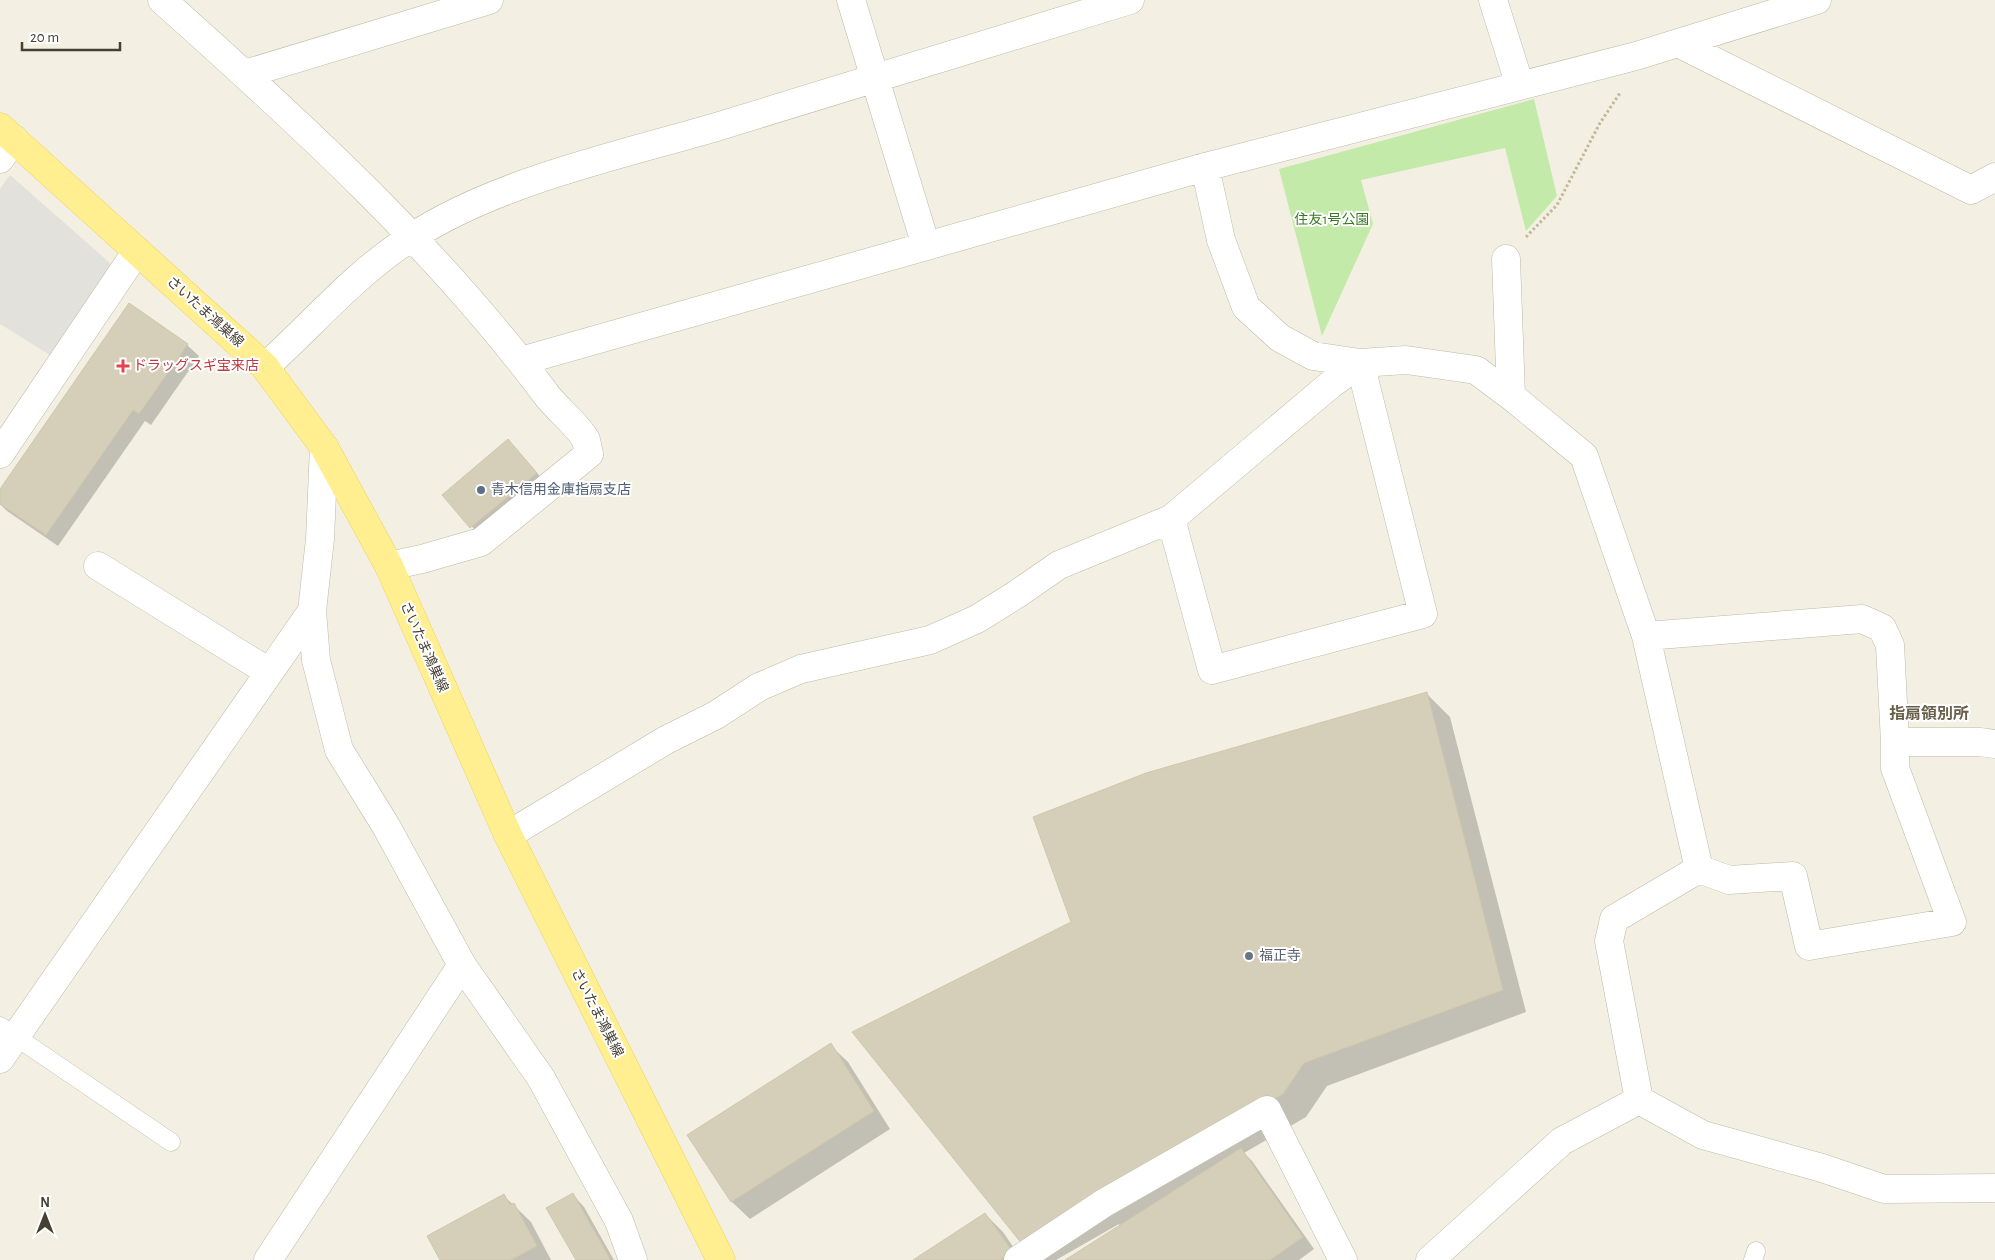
<svg xmlns="http://www.w3.org/2000/svg" width="1995" height="1260" font-family="'Alegreya Sans','Noto Sans JP',sans-serif">
  <style>
    .green { fill: #c3eaa9 }
    .parking { fill: #e3e1dc }
    .shadow { fill: #0003 }
    .building { fill: #d5ceb8; stroke: #d0c7ab }
    .lines { fill: none; stroke-linecap: round; stroke-linejoin: round }
    .service-casing { stroke: #bfbaa5; stroke-width: 19 }
    .minor-casing { stroke: #bfbaa5; stroke-width: 29 }
    .primary-casing { stroke: #ebd359; stroke-width: 29 }
    .path { stroke: #c1b896; stroke-width: 3; stroke-dasharray: 2.5 2.5; stroke-linecap: butt }
    .service { stroke: #fff; stroke-width: 18 }
    .minor { stroke: #fff; stroke-width: 28 }
    .primary { stroke: #ffef90; stroke-width: 28 }
    .health-dot { fill: #e0444e; stroke: #fff; stroke-width: 2 }
    .service-dot { fill: #5c6f8a; stroke: #fff; stroke-width: 2 }
    .worship-dot { fill: #6b7280; stroke: #fff; stroke-width: 2 }
    .labels { text-anchor: middle; dominant-baseline: central; stroke-width: 4; stroke-linejoin: round; paint-order: stroke }
    .park-label { font-size: 14px; fill: #387a23; stroke: #fff }
    .street-label { font-size: 14px; fill: #454033; stroke: #fff }
    .health-label { font-size: 14px; fill: #be3a42; stroke: #fff; text-anchor: start }
    .service-label { font-size: 14px; fill: #4e5e75; stroke: #fff; text-anchor: start }
    .worship-label { font-size: 14px; fill: #5b616d; stroke: #fff; text-anchor: start }
    .quarter-label { font-size: 16px; font-weight: bold; fill: #68604a; stroke: #fff }
  </style>
  <rect width="100%" height="100%" fill="#f3f0e3"/>
  <path class="green" d="M 1534,99 L 1557,196 L 1526,231 L 1505,148 L 1361,180 L 1373,224 L 1322,336 L 1279,169 Z"/>
  <path class="parking" d="M 10,175 L 110,263 L 110,272 L 53,357 L 0,324 L 0,189 Z"/>
  <path class="shadow" d="M 187,345 L 199,356 L 151,425 L 145,421 L 58,546 L 7,511 L 0,504 L 0,491 Z
    M 508,441 L 548,485 L 483,539 L 444,495 Z
    M 1427,694 L 1450,717 L 1526,1012 L 1327,1086 L 1306,1117 L 1244,1153 L 1252,1161 L 1314,1249 L 1299,1260 L 1067,1260 L 1120,1226 L 1119,1224 L 1056,1260 L 1040,1260 L 1072,922 Z
    M 830,1045 L 848,1062 L 890,1129 L 750,1219 L 732,1202 L 689,1135 Z
    M 573,1195 L 584,1207 L 614,1260 L 577,1260 Z
    M 504,1196 L 531,1222 L 551,1260 L 442,1260 Z
    M 985,1214 L 1003,1232 L 1022,1260 L 915,1260 Z"/>
  <path class="building" d="M 129,303 L 188,344 L 139,414 L 133,410 L 46,535 L 0,504 L 0,489 Z
    M 508,439 L 537,473 L 470,528 L 442,495 Z
    M 1427,692 L 1503,990 L 1304,1063 L 1283,1094 L 1022,1244 L 852,1032 L 1071,922 L 1033,817 L 1146,773 Z
    M 831,1043 L 874,1111 L 731,1202 L 687,1135 Z
    M 1241,1148 L 1303,1237 L 1270,1260 L 1065,1260 Z
    M 573,1193 L 610,1259 L 609,1260 L 576,1260 L 546,1208 Z
    M 504,1194 L 510,1205 L 514,1203 L 537,1246 L 511,1260 L 440,1260 L 427,1236 Z
    M 985,1213 L 1013,1252 L 1000,1260 L 913,1260 Z"/>
  <g class="lines">
    <defs>
      <path id="service" d="M 0,1026 L 171,1142
        M 1753,1260 L 1756,1251"/>
      <path id="minor" d="M 162,0 C 300,123 438,249 548,397 C 557,408 581,429 586,440 C 587,444 588,450 589,454 L 481,542 L 422,559 L 389,566
        M 851,0 L 926,246
        M 1493,0 L 1520,86
        M 1678,43 L 1971,190 L 1995,177
        M 245,74 L 489,0
        M 0,159 L 14,139
        M 1506,259 L 1511,396
        M 521,361 L 1205,167 L 1636,56 L 1817,0
        M 265,367 C 314,323 355,273 412,237 C 497,182 616,156 713,128 C 852,86 991,43 1130,0
        M 0,454 L 137,251
        M 1171,519 L 1212,670 L 1423,614 L 1360,363 L 1313,356 L 1280,338 L 1246,307 L 1221,240 L 1205,167
        M 98,566 L 269,672
        M 312,611 L 316,660 L 339,750 L 386,826 L 462,965 L 541,1078 L 619,1221 L 633,1260
        M 1646,636 L 1699,869 L 1614,919 L 1609,941 L 1639,1100 L 1703,1135 L 1822,1168 L 1884,1189 L 1995,1188
        M 508,835 L 666,740 L 716,715 L 759,687 L 801,669 L 930,640 L 977,619 L 1017,594 L 1059,565 L 1171,519 L 1330,385 L 1360,363 L 1406,360 L 1476,370 L 1511,396 L 1584,456 L 1646,636 L 1862,619 L 1882,628 L 1890,645 L 1895,742 L 1980,742 L 1995,744
        M 1699,869 L 1729,880 L 1793,876 L 1809,946 L 1952,922 L 1895,768 L 1895,742
        M 0,1059 L 312,611 L 320,539 L 324,447
        M 268,1260 L 462,965
        M 1018,1260 L 1104,1203 L 1267,1110 L 1343,1260
        M 1430,1260 L 1562,1141 L 1639,1100"/>
      <path id="primary" d="M 0,127 L 265,367 L 324,447 L 389,566 L 508,835 L 721,1260"/>
    </defs>
    <use href="#service" class="service-casing"/>
    <use href="#minor" class="minor-casing"/>
    <use href="#primary" class="primary-casing"/>
    <path class="path" d="M 1526,237 L 1557,205 L 1600,123 L 1620,93"/>
    <use href="#service" class="service"/>
    <use href="#minor" class="minor"/>
    <use href="#primary" class="primary"/>
  </g>
  <path class="health-dot" d="M120.5 358.5h5v5h5v5h-5v5h-5v-5h-5v-5h5z"/>
  <circle class="service-dot" cx="481" cy="490" r="5"/>
  <circle class="worship-dot" cx="1249" cy="956" r="5"/>
  <g class="labels">
    <g class="park-label">
      <text x="1332" y="220">住友1号公園</text>
    </g>
    <g class="street-label">
      <text transform="translate(205 312) rotate(42)">さいたま鴻巣線</text>
      <text transform="translate(424 647) rotate(66)">さいたま鴻巣線</text>
      <text transform="translate(597 1013) rotate(63)">さいたま鴻巣線</text>
    </g>
    <g class="health-label">
      <text x="133" y="366">ドラッグスギ宝来店</text>
    </g>
    <g class="service-label">
      <text x="491" y="490">青木信用金庫指扇支店</text>
    </g>
    <g class="worship-label">
      <text x="1259" y="956">福正寺</text>
    </g>
    <g class="quarter-label">
      <text x="1929" y="714">指扇領別所</text>
    </g>
  </g>
  <g transform="translate(45 1215)" stroke="#ffffff" stroke-width="4" paint-order="stroke">
  <path d="M0-4L9 19L0 12L-9 19Z" fill="#454033"/>
  <text y="-8" font-size="14" font-weight="bold" text-anchor="middle" fill="#454033">N</text>
  </g>
  <path d="M22 42v8h98v-8" fill="none" stroke="#454033" stroke-width="2.5"/>
  <text x="30" y="42" font-size="15" fill="#454033" stroke="#ffffff" stroke-width="4" paint-order="stroke">20 m</text>
</svg>
